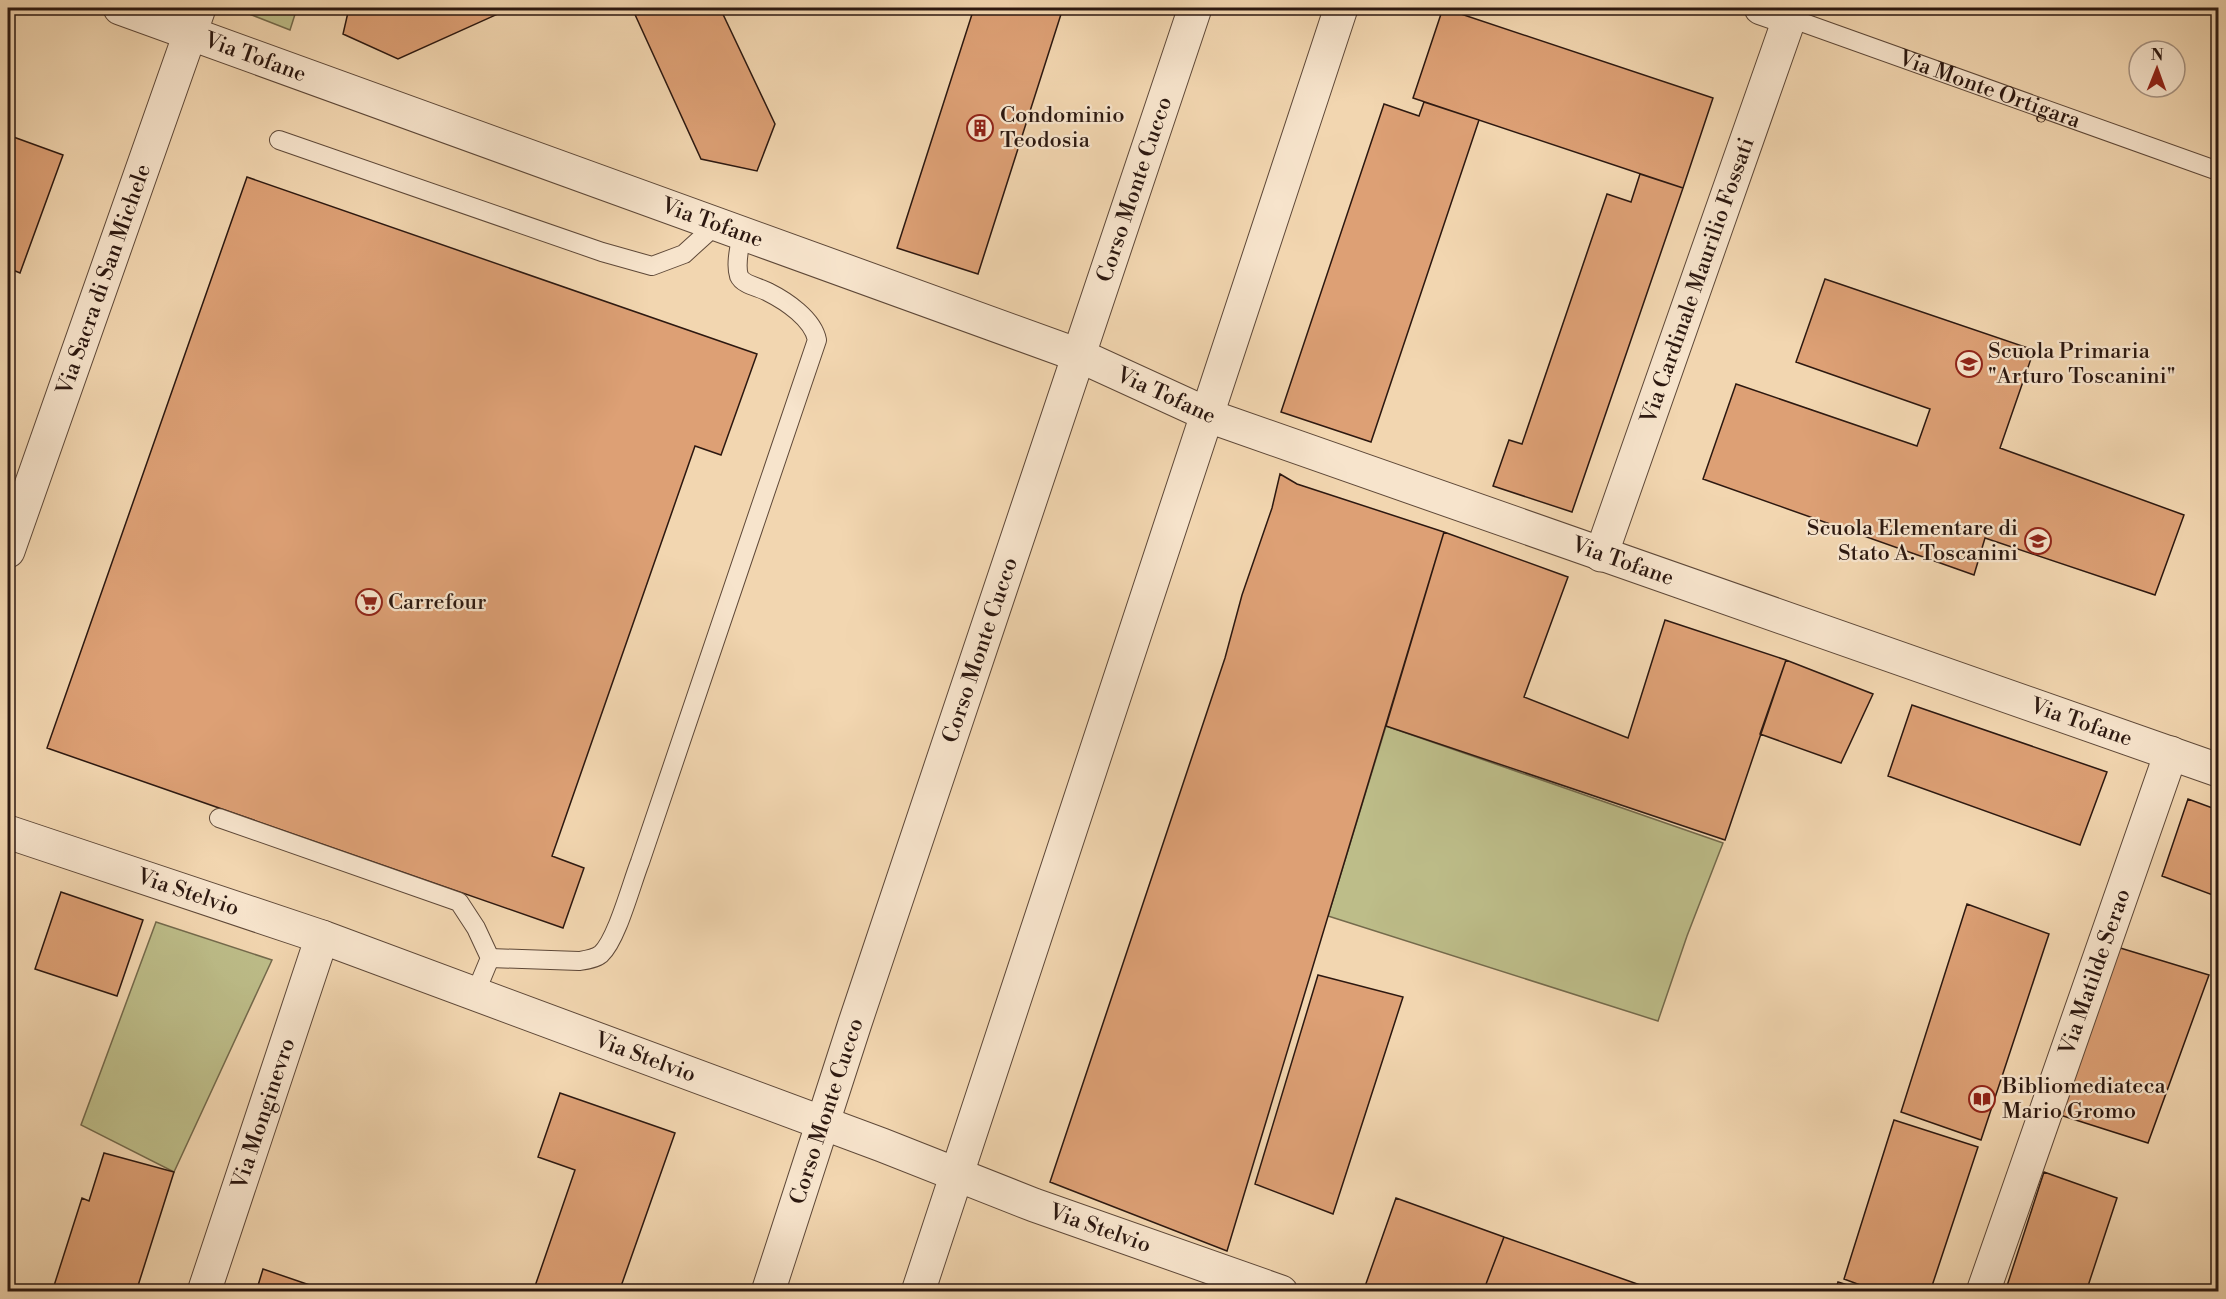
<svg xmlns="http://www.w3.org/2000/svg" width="2226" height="1299" font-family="'Libre Bodoni',serif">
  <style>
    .green { fill: #bdbd89; stroke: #746a4c; stroke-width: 1.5 }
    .building { fill: #dda075; stroke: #2c1810; stroke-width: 1.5 }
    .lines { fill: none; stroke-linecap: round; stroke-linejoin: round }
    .service-casing { stroke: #5e4838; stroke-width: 20 }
    .minor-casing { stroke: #5e4838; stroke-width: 35 }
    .tertiary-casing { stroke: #5e4838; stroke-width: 35 }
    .service { stroke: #f7e4cc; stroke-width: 18 }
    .minor { stroke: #f7e4cc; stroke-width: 33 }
    .tertiary { stroke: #f7e4cc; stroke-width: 33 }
    .labels { text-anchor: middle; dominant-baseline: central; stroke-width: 4.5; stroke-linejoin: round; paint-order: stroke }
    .street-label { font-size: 22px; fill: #2c1810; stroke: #f7e4cc }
    .poi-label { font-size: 22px; fill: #2c1810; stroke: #f7e4cc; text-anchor: start }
  </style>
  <rect width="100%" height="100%" fill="#f2d6b0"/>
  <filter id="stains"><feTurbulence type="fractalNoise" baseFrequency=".00333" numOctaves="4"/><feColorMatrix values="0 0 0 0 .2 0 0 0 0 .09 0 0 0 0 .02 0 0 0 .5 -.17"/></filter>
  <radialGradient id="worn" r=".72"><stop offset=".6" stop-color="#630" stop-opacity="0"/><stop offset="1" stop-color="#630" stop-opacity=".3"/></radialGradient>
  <path class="green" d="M 234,8 L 297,8 L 290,30 Z
    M 1386,726 L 1723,843 L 1687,936 L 1658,1021 L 1328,916 Z
    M 156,922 L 272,960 L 174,1172 L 81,1125 Z"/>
  <path class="building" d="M 349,8 L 511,8 L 398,59 L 343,34 Z
    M 632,8 L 720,8 L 775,124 L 757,171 L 701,159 Z
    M 974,8 L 1063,8 L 978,274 L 897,248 Z
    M 1443,8 L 1713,98 L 1683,188 L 1413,98 Z
    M 1424,102 L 1479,120 L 1371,442 L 1281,412 L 1384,104 L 1419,116 Z
    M 8,135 L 63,155 L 20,273 L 8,268 Z
    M 1640,174 L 1683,188 L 1572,512 L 1493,486 L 1509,440 L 1522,444 L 1607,194 L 1631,202 Z
    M 247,177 L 757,354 L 721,455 L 695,446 L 552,856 L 584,868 L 563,928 L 47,748 Z
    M 1825,279 L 2034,350 L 2000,448 L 2184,515 L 2155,595 L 1985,538 L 1974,575 L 1703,479 L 1736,384 L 1917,446 L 1930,409 L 1796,362 Z
    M 1280,474 L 1297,484 L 1444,532 L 1227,1251 L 1050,1182 L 1225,658 L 1242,595 L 1272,508 Z
    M 1444,532 L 1568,577 L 1524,697 L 1628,738 L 1665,620 L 1786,660 L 1725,840 L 1386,726 Z
    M 1786,660 L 1873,694 L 1841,763 L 1760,734 Z
    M 1912,705 L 2107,772 L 2080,845 L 1888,776 Z
    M 2188,799 L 2218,810 L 2218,897 L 2162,876 Z
    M 61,892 L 143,920 L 117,996 L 35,969 Z
    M 1967,904 L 2049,934 L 1981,1140 L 1901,1112 Z
    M 2117,947 L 2209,975 L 2148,1143 L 2060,1115 Z
    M 1318,975 L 1403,997 L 1333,1214 L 1255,1184 Z
    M 560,1093 L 675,1133 L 619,1292 L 533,1292 L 575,1170 L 538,1157 Z
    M 1894,1120 L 1978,1147 L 1930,1292 L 1879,1292 L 1844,1279 Z
    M 104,1153 L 174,1172 L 136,1292 L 52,1292 L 82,1198 L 89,1201 Z
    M 2044,1172 L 2117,1198 L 2086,1292 L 2005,1292 Z
    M 1396,1198 L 1504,1237 L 1483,1292 L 1363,1292 Z
    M 1504,1237 L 1660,1292 L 1483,1292 Z
    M 263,1269 L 330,1292 L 256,1292 Z
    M 1838,1282 L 1870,1292 L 1835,1292 Z"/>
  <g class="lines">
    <defs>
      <g id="service">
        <path id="s1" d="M 1790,18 L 2218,171"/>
        <path d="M 279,140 L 602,252 L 652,266 L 684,254 L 717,224"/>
        <path d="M 219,818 L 459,902 L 476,928 L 490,958 L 475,994"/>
        <path d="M 490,958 L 579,961 C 586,960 595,959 601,954 C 617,939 631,885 640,862 L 817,340 C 813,319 786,301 768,292 C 759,287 743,285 739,276 C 735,264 740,245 742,233"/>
      </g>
      <g id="minor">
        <path id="s2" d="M 120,8 L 1078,355 L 1220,420 L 2218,770"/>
        <path d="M 1761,8 L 1790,18"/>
        <path id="s3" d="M 8,551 L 199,8"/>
        <path id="s4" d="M 1601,555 L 1793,8"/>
        <path id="s5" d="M 8,832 L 322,937 L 882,1145 L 1034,1205 L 1281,1292"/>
        <path id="s6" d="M 204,1292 L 322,937"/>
        <path id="s7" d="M 1983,1292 L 2171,753"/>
      </g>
      <g id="tertiary">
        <path id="s8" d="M 768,1292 L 855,1023 L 1195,8"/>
        <path d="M 918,1292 L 1341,8"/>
      </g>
    </defs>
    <use href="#service" class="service-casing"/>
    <use href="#minor" class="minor-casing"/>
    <use href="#tertiary" class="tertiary-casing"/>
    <use href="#service" class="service"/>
    <use href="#minor" class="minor"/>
    <use href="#tertiary" class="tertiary"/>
  </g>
  <defs>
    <symbol id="building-ring" viewBox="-11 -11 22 22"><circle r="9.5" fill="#f7e4cc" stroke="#8f2418" stroke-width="1.5"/><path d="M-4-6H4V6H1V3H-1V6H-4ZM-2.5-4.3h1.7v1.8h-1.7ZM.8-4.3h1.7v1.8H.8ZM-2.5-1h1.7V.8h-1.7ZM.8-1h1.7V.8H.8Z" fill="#8f2418"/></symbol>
    <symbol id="school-ring" viewBox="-11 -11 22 22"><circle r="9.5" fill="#f7e4cc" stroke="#8f2418" stroke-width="1.5"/><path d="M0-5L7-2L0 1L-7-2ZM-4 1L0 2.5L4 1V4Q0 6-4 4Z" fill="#8f2418"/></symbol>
    <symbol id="supermarket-ring" viewBox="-11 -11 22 22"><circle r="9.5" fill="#f7e4cc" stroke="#8f2418" stroke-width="1.5"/><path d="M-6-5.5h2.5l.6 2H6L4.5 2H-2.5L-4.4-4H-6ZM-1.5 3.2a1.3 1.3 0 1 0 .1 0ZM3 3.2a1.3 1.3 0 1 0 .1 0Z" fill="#8f2418"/></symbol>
    <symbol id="library-ring" viewBox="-11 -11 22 22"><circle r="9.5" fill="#f7e4cc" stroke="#8f2418" stroke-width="1.5"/><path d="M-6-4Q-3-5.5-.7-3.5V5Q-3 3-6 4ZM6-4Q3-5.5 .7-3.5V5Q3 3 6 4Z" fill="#8f2418"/></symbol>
  </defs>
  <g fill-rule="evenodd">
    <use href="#building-ring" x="965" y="113" width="30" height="30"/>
    <use href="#school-ring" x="1954" y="349" width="30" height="30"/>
    <use href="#school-ring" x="2023" y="526" width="30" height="30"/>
    <use href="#supermarket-ring" x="354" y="587" width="30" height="30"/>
    <use href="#library-ring" x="1967" y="1084" width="30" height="30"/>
  </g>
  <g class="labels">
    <g class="street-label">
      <text stroke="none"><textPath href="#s2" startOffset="144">Via Tofane</textPath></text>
      <text stroke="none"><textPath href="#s1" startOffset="212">Via Monte Ortigara</textPath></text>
      <text stroke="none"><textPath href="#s8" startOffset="1162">Corso Monte Cucco</textPath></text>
      <text stroke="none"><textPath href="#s2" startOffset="630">Via Tofane</textPath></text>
      <text stroke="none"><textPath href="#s3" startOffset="288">Via Sacra di San Michele</textPath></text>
      <text stroke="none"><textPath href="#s4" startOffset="291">Via Cardinale Maurilio Fossati</textPath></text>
      <text stroke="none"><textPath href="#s2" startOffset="1116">Via Tofane</textPath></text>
      <text stroke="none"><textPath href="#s2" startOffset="1602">Via Tofane</textPath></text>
      <text stroke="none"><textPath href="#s8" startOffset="676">Corso Monte Cucco</textPath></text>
      <text stroke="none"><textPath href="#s2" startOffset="2088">Via Tofane</textPath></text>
      <text stroke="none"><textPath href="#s5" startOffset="190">Via Stelvio</textPath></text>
      <text stroke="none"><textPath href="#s7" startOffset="339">Via Matilde Serao</textPath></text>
      <text stroke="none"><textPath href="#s5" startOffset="676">Via Stelvio</textPath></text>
      <text stroke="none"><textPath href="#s8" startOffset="190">Corso Monte Cucco</textPath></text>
      <text stroke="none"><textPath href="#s6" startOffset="188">Via Monginevro</textPath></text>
      <text stroke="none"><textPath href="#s5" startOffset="1162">Via Stelvio</textPath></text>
    </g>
    <g class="poi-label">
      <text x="1000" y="115">Condominio<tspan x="1000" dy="25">Teodosia</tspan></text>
      <text x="1988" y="351">Scuola Primaria<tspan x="1988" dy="25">"Arturo Toscanini"</tspan></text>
      <text x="2018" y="528" text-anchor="end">Scuola Elementare di<tspan x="2018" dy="25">Stato A. Toscanini</tspan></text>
      <text x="388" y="602">Carrefour</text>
      <text x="2002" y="1086">Bibliomediateca<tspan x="2002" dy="25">Mario Gromo</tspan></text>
    </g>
  </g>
  <rect width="2226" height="1299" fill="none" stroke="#f2d6b0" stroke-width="30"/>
  <rect x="9" y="9" width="2208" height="1281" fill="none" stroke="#2c1810" stroke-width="3"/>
  <rect x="15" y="15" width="2196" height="1269" fill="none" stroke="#2c1810" stroke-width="1.5"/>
  <g transform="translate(2157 69) rotate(1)"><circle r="28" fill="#f7e4cc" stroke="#a69281" stroke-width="1.5"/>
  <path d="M0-4.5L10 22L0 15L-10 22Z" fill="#8f2418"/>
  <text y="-9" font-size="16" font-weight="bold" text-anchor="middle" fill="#2c1810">N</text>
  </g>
  <rect width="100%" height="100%" filter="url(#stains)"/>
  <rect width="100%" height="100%" fill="url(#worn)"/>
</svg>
